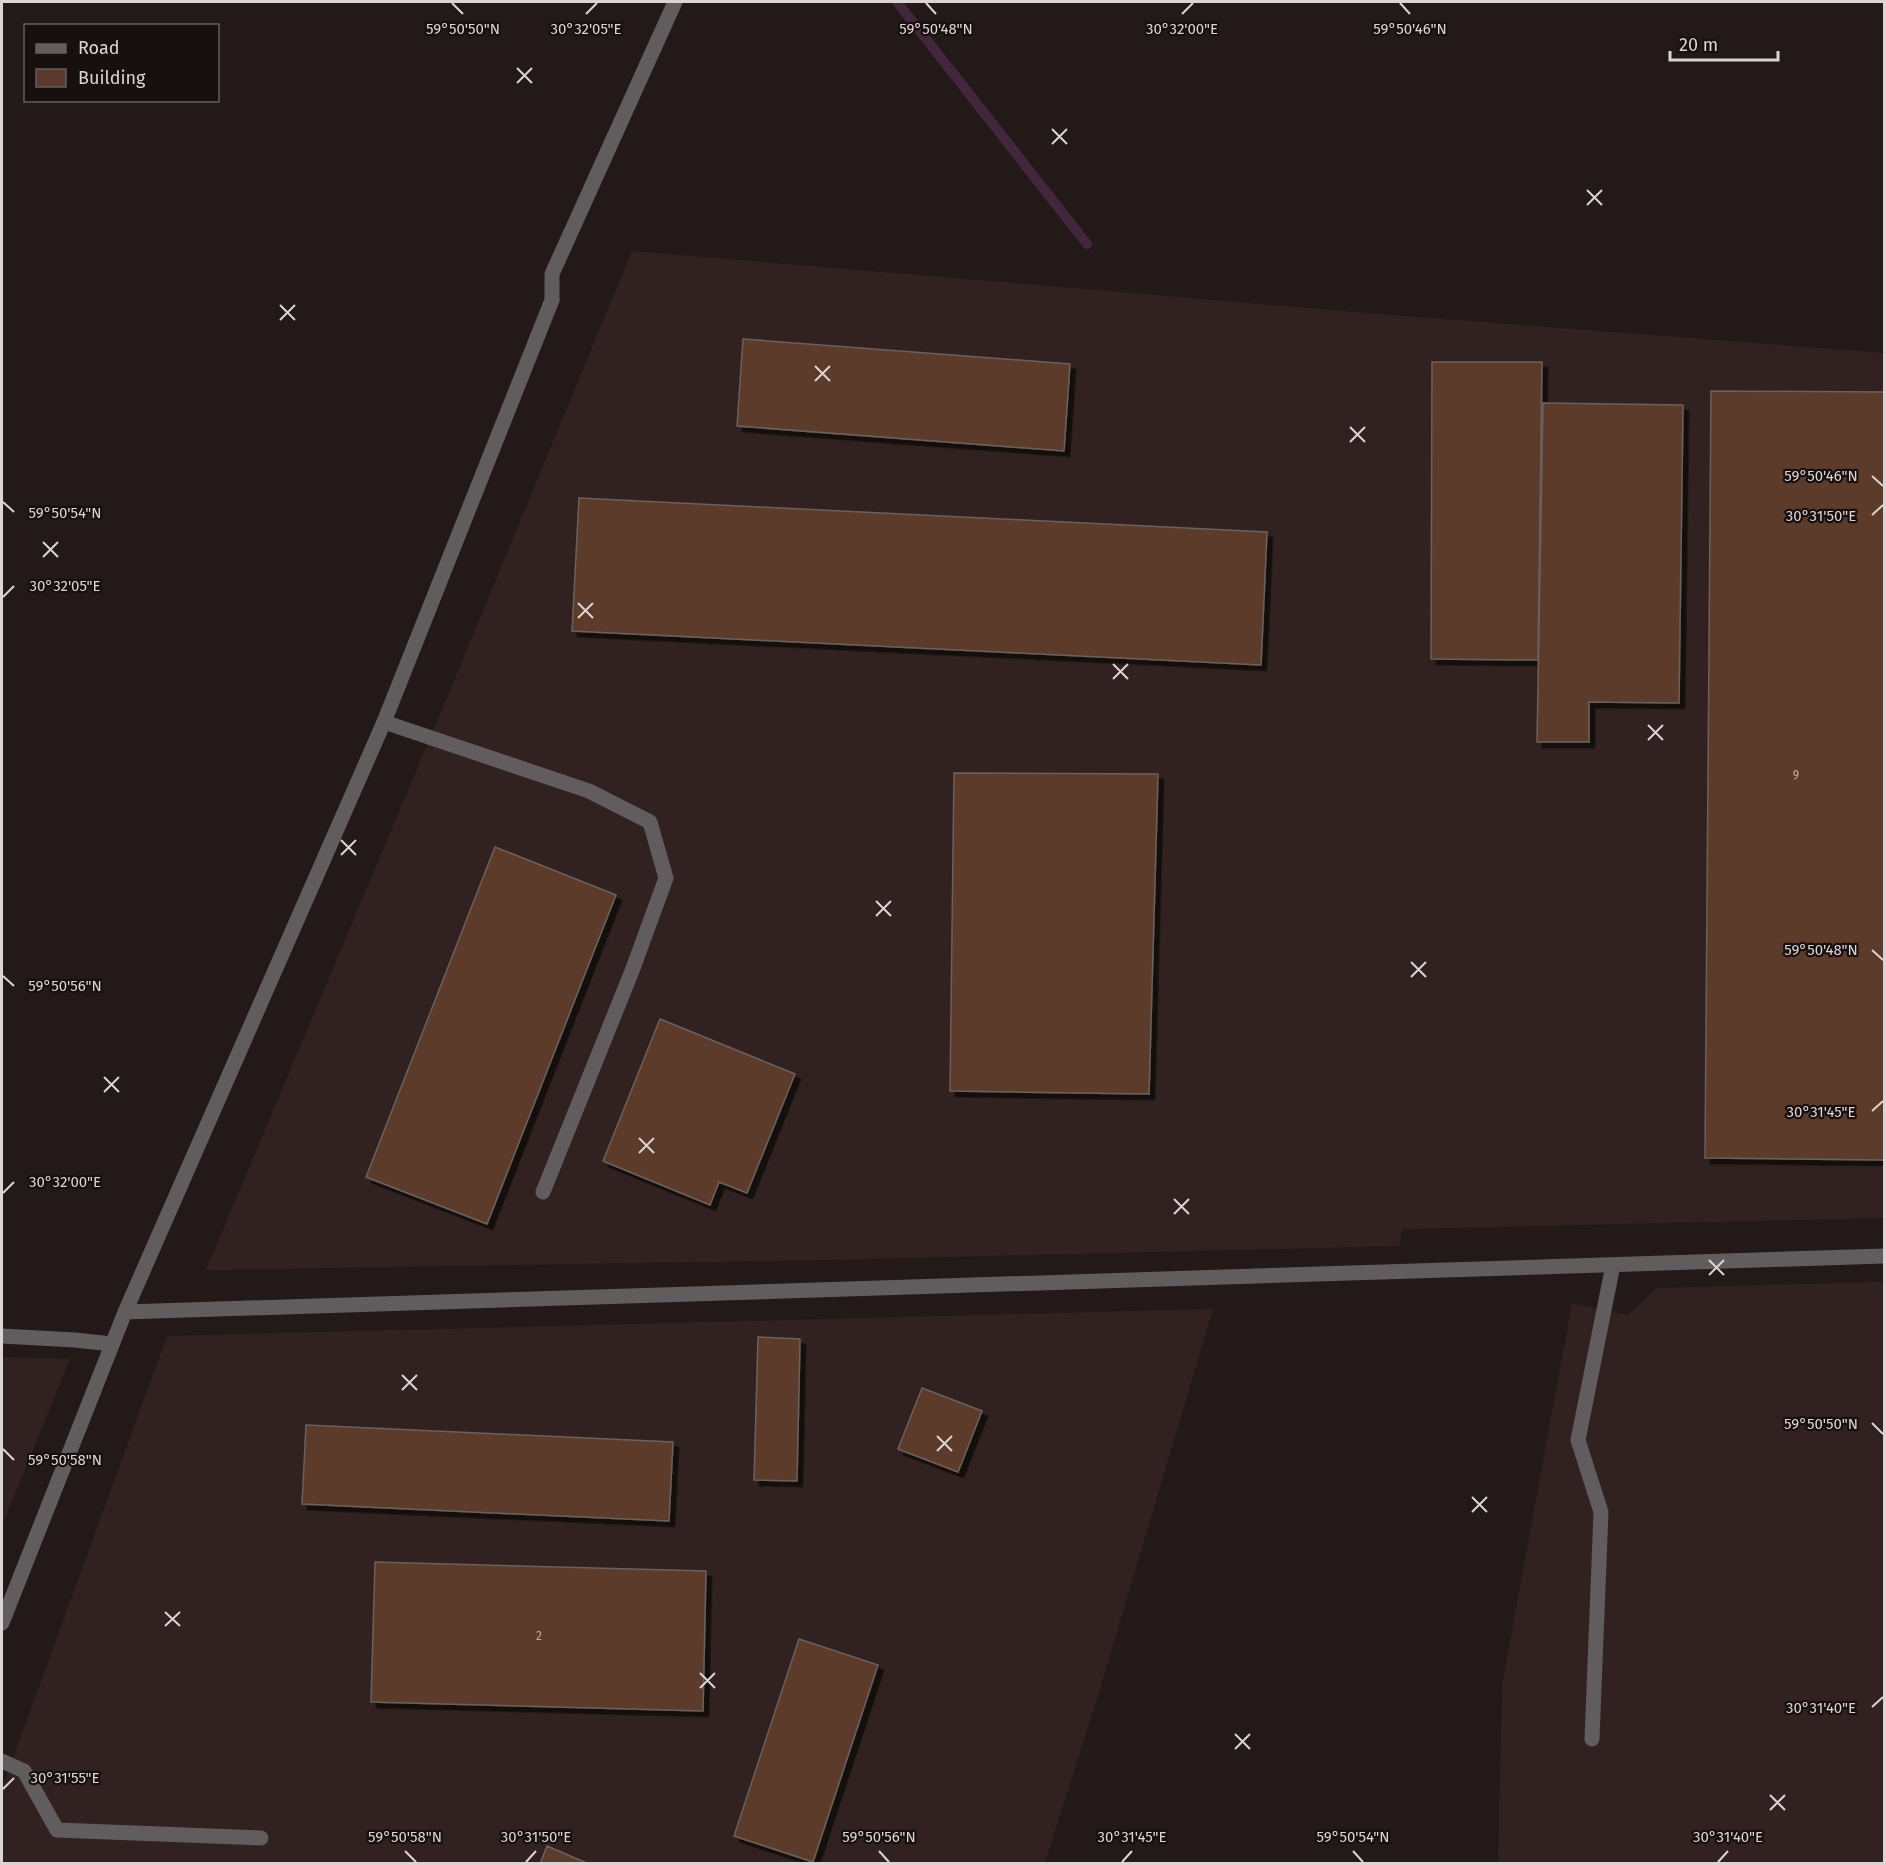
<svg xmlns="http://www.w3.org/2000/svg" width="1886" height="1865" font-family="'Fira Sans',sans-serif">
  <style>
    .built { fill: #312221 }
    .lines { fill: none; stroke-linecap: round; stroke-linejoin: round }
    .stream { stroke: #42263b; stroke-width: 10 }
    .building { fill: #5c3a2b; stroke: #6b615c; stroke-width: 1.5; filter: url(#shadow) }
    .lane { stroke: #615c5d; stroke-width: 15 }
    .street { stroke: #615c5d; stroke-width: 15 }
    .ticks { fill: none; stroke: #dbd4d4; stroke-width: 2 }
    .labels { text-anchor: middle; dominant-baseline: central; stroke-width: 4.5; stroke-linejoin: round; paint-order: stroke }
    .number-label { font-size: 12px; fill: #bbaeaa }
    .ticks-label { font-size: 15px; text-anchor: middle; fill: #dbd4d4; stroke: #18100f; stroke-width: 4.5; stroke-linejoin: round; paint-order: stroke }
  </style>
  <defs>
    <filter id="shadow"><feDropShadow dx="5.5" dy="5.5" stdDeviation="0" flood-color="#0009"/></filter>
  </defs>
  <rect width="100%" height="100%" fill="#221918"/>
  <path class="built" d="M 632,251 L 1416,317 L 1884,353 L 1884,1218 L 1402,1229 L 1400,1246 L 821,1260 L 206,1270 L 446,700 Z
    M 1884,1282 L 1884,1863 L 1498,1864 L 1502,1685 L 1572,1303 L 1628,1315 L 1657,1288 Z
    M 1213,1309 L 1100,1689 L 1045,1863 L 2,1863 L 2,1788 L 167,1336 Z
    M 2,1357 L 70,1359 L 2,1526 Z"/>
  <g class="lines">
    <path class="stream" d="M 897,2 L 1087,244"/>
  </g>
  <path class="building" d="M 743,339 L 1070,364 L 1064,451 L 737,426 Z
    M 1432,362 L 1542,362 L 1538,660 L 1431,659 Z
    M 1711,391 L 1884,392 L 1884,1160 L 1705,1158 Z
    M 1543,403 L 1683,405 L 1679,703 L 1589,702 L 1589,742 L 1537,742 Z
    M 579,498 L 1267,532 L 1261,665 L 572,631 Z
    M 954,773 L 1158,774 L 1149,1094 L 950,1091 Z
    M 495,847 L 616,895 L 487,1224 L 366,1177 Z
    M 660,1019 L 795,1074 L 747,1193 L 719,1182 L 710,1205 L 603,1161 Z
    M 758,1337 L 800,1339 L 797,1481 L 754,1480 Z
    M 922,1388 L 982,1411 L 958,1472 L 898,1449 Z
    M 306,1425 L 673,1442 L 669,1521 L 302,1504 Z
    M 375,1562 L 706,1571 L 703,1711 L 371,1702 Z
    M 799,1639 L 878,1665 L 813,1862 L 734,1836 Z
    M 547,1846 L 589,1864 L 540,1864 Z"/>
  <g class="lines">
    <path class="lane" d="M 552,300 L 552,274 L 675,2
      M 384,722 L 589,791 L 650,822 L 666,878 L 632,971 L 543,1192
      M 2,1336 L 75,1340 L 112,1344
      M 1592,1739 L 1601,1512 L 1578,1440 L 1613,1265
      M 2,1761 L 24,1771 L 57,1830 L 261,1838"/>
    <path class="street" d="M 125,1312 L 1884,1256
      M 2,1623 L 125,1312 L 384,722 L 552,300"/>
  </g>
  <path class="ticks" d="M 452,3 L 463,14M 926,3 L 936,14M 1400,3 L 1410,14M 586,14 L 597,3M 1182,14 L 1193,3M 517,68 L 532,83M 517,83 L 532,68M 1052,129 L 1067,144M 1052,144 L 1067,129M 1587,190 L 1602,205M 1587,205 L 1602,190M 280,305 L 295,320M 280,320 L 295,305M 815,366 L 830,381M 815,381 L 830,366M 1350,427 L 1365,442M 1350,442 L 1365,427M 1872,476 L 1883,486M 3,502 L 14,512M 1872,515 L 1883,505M 43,542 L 58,557M 43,557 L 58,542M 3,597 L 14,586M 578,603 L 593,618M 578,618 L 593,603M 1113,664 L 1128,679M 1113,679 L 1128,664M 1648,725 L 1663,740M 1648,740 L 1663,725M 341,840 L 356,855M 341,855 L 356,840M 876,901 L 891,916M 876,916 L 891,901M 1872,950 L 1883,960M 1411,962 L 1426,977M 3,976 L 14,986M 1411,977 L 1426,962M 104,1077 L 119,1092M 104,1092 L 119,1077M 1872,1111 L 1883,1101M 639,1138 L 654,1153M 639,1153 L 654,1138M 3,1193 L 14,1182M 1174,1199 L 1189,1214M 1174,1214 L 1189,1199M 1709,1260 L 1724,1275M 1709,1275 L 1724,1260M 402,1375 L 417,1390M 402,1390 L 417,1375M 1872,1423 L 1883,1434M 937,1436 L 952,1451M 3,1449 L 14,1460M 937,1451 L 952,1436M 1472,1497 L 1487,1512M 1472,1512 L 1487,1497M 165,1612 L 180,1626M 165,1626 L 180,1612M 700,1673 L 715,1688M 700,1688 L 715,1673M 1872,1707 L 1883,1697M 1235,1734 L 1250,1749M 1235,1749 L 1250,1734M 3,1789 L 14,1778M 1770,1795 L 1785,1810M 1770,1810 L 1785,1795M 405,1851 L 416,1862M 879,1851 L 889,1862M 1353,1851 L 1363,1862M 526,1862 L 536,1851M 1122,1862 L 1132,1851M 1718,1862 L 1728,1851"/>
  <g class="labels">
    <g class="number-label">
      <text x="1796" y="775">9</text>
      <text x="539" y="1636">2</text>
    </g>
  </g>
  <g class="ticks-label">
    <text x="463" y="34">59°50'50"N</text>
    <text x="586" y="34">30°32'05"E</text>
    <text x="936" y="34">59°50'48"N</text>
    <text x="1182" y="34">30°32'00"E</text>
    <text x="1410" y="34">59°50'46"N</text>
    <text x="1821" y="481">59°50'46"N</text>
    <text x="65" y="518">59°50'54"N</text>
    <text x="1821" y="521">30°31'50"E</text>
    <text x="65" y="591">30°32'05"E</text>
    <text x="1821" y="955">59°50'48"N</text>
    <text x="65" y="991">59°50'56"N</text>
    <text x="1821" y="1117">30°31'45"E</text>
    <text x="65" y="1187">30°32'00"E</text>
    <text x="1821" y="1429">59°50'50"N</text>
    <text x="65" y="1465">59°50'58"N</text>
    <text x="1821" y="1713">30°31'40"E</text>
    <text x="65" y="1783">30°31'55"E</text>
    <text x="405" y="1842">59°50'58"N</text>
    <text x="536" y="1842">30°31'50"E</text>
    <text x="879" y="1842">59°50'56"N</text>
    <text x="1132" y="1842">30°31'45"E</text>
    <text x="1353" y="1842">59°50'54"N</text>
    <text x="1728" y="1842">30°31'40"E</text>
  </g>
  <rect width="1886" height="1865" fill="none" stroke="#dbd4d4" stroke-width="6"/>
  <rect x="24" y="24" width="195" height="78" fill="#18100f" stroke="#665e5e" stroke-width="1.5"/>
  <rect x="36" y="44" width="30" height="9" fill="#615c5d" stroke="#665e5e" stroke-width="1.5"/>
  <text x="78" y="54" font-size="18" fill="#dbd4d4">Road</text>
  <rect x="36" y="69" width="30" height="18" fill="#5c3a2b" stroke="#665e5e" stroke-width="1.5"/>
  <text x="78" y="84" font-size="18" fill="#dbd4d4">Building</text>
  <path d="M1670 51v9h108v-9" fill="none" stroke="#dbd4d4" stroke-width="3"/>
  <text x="1679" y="51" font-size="18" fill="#dbd4d4" stroke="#18100f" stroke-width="4.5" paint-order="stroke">20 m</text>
</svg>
